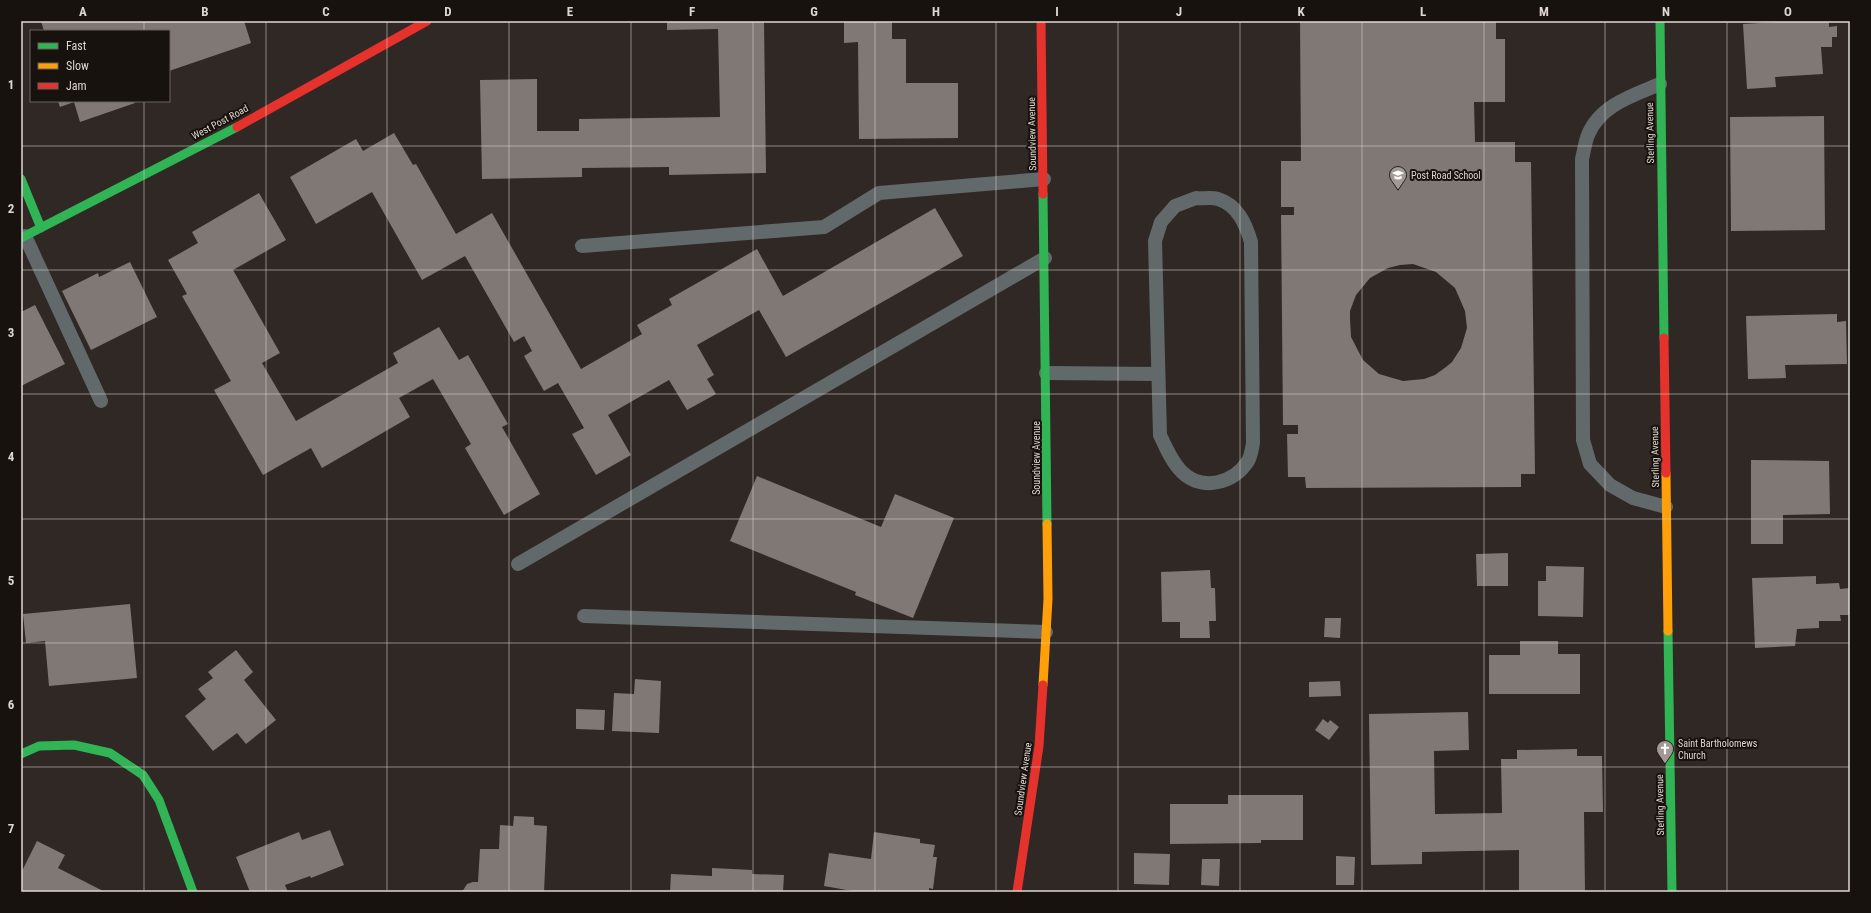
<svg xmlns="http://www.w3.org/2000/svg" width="1871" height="913" font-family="'Roboto Condensed',sans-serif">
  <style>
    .building { fill: #7f7874; fill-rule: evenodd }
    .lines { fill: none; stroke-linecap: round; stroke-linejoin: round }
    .lane { stroke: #62696b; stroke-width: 14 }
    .fast { stroke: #30b455; stroke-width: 9 }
    .slow { stroke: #ff9f0a; stroke-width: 9 }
    .jam { stroke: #e5322d; stroke-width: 9 }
    .grid { fill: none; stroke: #dfd6d1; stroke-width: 1; stroke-opacity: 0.55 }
    .labels { text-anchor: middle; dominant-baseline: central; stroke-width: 4; stroke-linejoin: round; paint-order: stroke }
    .street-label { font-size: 10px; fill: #dfd6d1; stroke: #18120e }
    .poi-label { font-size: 10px; fill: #dfd6d1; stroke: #18120e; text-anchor: start }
    .neatline { fill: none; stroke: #dfd6d1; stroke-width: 1.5 }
    .grid-label { font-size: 13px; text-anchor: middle; font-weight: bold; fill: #dfd6d1 }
  </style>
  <rect width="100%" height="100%" fill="#302824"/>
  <path class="building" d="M 41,21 L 244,21 L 251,43 L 169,71 L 169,31 L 44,31 Z
    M 667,21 L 764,21 L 766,173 L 669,175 L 669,167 L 582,168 L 582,177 L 482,179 L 480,80 L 537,79 L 537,131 L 579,131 L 579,119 L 720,117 L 718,29 L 667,30 Z
    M 844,21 L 892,21 L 892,39 L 906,39 L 906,83 L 958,83 L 958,138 L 859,139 L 858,42 L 844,43 Z
    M 1300,21 L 1496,21 L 1496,39 L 1505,39 L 1505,102 L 1474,102 L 1475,142 L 1515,142 L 1515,162 L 1531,162 L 1535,474 L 1521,474 L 1521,487 L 1306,488 L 1305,477 L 1288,477 L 1287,434 L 1298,434 L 1298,425 L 1283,425 L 1281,215 L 1294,215 L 1294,207 L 1281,207 L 1281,161 L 1301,161 ZM 1413,264 L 1436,272 L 1455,288 L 1465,311 L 1467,328 L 1461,348 L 1452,362 L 1446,367 L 1435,375 L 1424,379 L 1403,381 L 1379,374 L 1363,360 L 1351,337 L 1350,319 L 1350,311 L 1356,295 L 1370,278 L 1388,268 L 1400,265 Z
    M 1791,21 L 1829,22 L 1829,27 L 1837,26 L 1837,37 L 1832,37 L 1832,47 L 1821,47 L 1823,74 L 1775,77 L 1776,87 L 1747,89 L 1743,24 Z
    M 58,101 L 134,101 L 135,103 L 80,122 L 74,102 L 60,107 Z
    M 1824,116 L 1825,230 L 1731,231 L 1730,117 Z
    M 394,133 L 413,165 L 416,164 L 456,234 L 492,213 L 581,369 L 642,334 L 637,325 L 672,305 L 669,299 L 757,249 L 783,296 L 935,208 L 963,256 L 786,357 L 759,310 L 697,345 L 714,375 L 707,379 L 716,394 L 687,410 L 669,380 L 608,415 L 631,455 L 596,475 L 572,434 L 584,428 L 558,383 L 544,391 L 524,356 L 532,351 L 524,336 L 514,342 L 465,256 L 422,280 L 372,192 L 316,224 L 290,177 L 356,139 L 363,151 Z
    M 259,193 L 286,240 L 233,270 L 280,353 L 262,363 L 296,421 L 398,363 L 393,353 L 439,327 L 459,360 L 468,355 L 508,424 L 502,427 L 540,494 L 504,515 L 465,448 L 471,444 L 433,379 L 399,398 L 410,417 L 322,468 L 311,448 L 263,475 L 214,390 L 231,381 L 182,296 L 187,294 L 168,260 L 198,243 L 192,232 Z
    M 130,262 L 157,317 L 91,350 L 62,291 L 98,273 L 99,277 Z
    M 35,305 L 65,364 L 21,386 L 21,312 Z
    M 1837,314 L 1837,322 L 1846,321 L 1847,364 L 1785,365 L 1786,378 L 1748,379 L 1746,316 Z
    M 1751,460 L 1829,461 L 1830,514 L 1783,515 L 1783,544 L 1751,544 Z
    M 757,476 L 881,527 L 895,494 L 954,518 L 913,618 L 855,595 L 856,592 L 730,541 Z
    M 1508,553 L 1508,586 L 1477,586 L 1476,554 Z
    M 1546,566 L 1584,567 L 1583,617 L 1538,616 L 1538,581 L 1546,581 Z
    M 1210,570 L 1211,588 L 1215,588 L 1216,621 L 1209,621 L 1210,638 L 1180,638 L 1180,622 L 1162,622 L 1161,572 Z
    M 1816,576 L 1816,584 L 1839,583 L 1840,589 L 1850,588 L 1850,615 L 1840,615 L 1841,621 L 1819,621 L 1819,628 L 1797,629 L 1795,646 L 1755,648 L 1752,578 Z
    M 130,604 L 137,678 L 49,686 L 45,641 L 26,643 L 23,614 Z
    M 1325,618 L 1341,618 L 1340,638 L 1324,637 Z
    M 1520,641 L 1558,641 L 1558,654 L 1580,654 L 1580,694 L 1489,694 L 1489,655 L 1520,655 Z
    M 236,650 L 253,672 L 244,680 L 276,720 L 246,744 L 237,733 L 213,751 L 185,716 L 206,699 L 198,689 L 213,678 L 208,672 Z
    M 635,679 L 661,681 L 659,733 L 612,731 L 614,693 L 634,694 Z
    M 1340,681 L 1341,696 L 1309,697 L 1309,682 Z
    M 576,709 L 605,710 L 604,730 L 576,729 Z
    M 1468,712 L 1469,750 L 1434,751 L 1435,814 L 1502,813 L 1501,759 L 1517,759 L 1517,750 L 1577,749 L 1577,756 L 1602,756 L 1603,812 L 1584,812 L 1585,892 L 1519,892 L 1519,850 L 1422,852 L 1422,864 L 1371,865 L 1369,714 Z
    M 1323,719 L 1328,723 L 1330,720 L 1339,727 L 1329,740 L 1315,730 Z
    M 1228,795 L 1303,795 L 1303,840 L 1261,840 L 1261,843 L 1170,844 L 1170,804 L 1228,804 Z
    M 514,816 L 534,817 L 534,825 L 547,826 L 544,892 L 462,892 L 467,884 L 473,882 L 478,882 L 480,849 L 499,849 L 500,825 L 513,826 Z
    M 330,830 L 344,865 L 311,878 L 310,876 L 285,885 L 288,892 L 250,892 L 236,857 L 299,832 L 302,840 Z
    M 874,832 L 920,839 L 920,843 L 935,845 L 933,857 L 937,857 L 933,889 L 929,888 L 929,892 L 858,892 L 824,886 L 829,853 L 871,859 Z
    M 37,841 L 65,855 L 58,868 L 105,892 L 21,892 L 21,873 Z
    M 1134,853 L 1170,854 L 1169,885 L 1134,884 Z
    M 1336,856 L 1355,857 L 1354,885 L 1336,885 Z
    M 1202,859 L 1220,859 L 1219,886 L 1201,885 Z
    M 712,868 L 752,870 L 752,874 L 784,875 L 783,892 L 670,892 L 671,874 L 712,876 Z"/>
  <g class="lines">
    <path class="lane" d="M 1660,84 C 1634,95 1600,105 1588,135 C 1585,142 1584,151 1582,159 L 1583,440 L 1590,464 L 1610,485 L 1633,498 L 1666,507
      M 1196,198 C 1202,199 1211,197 1218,199 C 1238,205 1246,225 1251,242 L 1253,443 C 1252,448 1251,456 1248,461 C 1234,483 1202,492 1182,472 C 1172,462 1166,448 1160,435 L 1155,241 L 1161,222 L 1175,206 Z
      M 25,236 L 101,401
      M 582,246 L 824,227 L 879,193 L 1044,179
      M 1046,373 L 1158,374
      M 518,564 L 1045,258
      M 584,616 L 1046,632"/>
    <path class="fast" d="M 1660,21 L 1664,338
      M 21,179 L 41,228
      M 1043,194 L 1047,524
      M 21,238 L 237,127
      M 1668,631 L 1672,892
      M 21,754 L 39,746 L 74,745 L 110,753 L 143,775 L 159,800 L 193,892"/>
    <path class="slow" d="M 1666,473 L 1668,631
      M 1043,685 L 1048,599 L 1047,524"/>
    <path class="jam" d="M 1041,21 L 1043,194
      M 237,127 L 427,21
      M 1664,338 L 1666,473
      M 1017,892 L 1039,746 L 1043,685"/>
  </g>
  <path class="grid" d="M 144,21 L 144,31M 266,21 L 266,892M 387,21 L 387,892M 509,21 L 509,892M 631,21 L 631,892M 753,21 L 753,892M 875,21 L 875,892M 996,21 L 996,892M 1118,21 L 1118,892M 1240,21 L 1240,892M 1362,21 L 1362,892M 1484,21 L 1484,892M 1605,21 L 1605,892M 1727,21 L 1727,892M 144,101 L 144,892M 21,146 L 1850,146M 21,270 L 1850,270M 21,394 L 1850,394M 21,519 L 1850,519M 21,643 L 1850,643M 21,767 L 1850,767"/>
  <defs>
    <symbol id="school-pin" viewBox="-11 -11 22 30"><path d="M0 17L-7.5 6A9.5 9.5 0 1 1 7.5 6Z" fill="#a29994" stroke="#18120e"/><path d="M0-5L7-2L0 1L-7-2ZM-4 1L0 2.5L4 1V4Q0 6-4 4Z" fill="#fff"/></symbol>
    <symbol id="church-pin" viewBox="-11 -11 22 30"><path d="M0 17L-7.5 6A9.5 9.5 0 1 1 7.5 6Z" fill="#a29994" stroke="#18120e"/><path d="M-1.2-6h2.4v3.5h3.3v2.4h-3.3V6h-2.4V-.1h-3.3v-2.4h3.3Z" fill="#fff"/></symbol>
  </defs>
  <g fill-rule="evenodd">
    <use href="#school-pin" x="1388" y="165" width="20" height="27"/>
    <use href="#church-pin" x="1655" y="739" width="20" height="27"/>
  </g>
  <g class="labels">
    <g class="street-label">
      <text transform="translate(220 122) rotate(-28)">West Post Road</text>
      <text transform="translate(1650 133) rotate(-91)">Sterling Avenue</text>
      <text transform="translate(1032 134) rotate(-91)">Soundview Avenue</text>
      <text transform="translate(1655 457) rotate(-91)">Sterling Avenue</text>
      <text transform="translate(1036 458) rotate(-90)">Soundview Avenue</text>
      <text transform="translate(1023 779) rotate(-82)">Soundview Avenue</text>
      <text transform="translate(1660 805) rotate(-91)">Sterling Avenue</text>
    </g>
    <g class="poi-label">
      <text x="1411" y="175">Post Road School</text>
      <text x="1678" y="743">Saint Bartholomews<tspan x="1678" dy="12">Church</tspan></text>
    </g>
  </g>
  <rect width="1871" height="913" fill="none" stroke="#18120e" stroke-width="44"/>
  <rect x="30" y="30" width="140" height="72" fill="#18120e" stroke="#68605c"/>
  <rect x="38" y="43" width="20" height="6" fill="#30b455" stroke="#68605c"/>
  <text x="66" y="50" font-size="12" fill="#dfd6d1">Fast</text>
  <rect x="38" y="63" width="20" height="6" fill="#ff9f0a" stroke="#68605c"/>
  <text x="66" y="70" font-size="12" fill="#dfd6d1">Slow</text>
  <rect x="38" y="83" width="20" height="6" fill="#e5322d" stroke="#68605c"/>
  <text x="66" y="90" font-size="12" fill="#dfd6d1">Jam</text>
  <rect x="22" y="22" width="1827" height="869" class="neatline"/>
  <g class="grid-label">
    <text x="83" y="16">A</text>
    <text x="205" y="16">B</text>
    <text x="326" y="16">C</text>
    <text x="448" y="16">D</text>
    <text x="570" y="16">E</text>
    <text x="692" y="16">F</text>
    <text x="814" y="16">G</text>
    <text x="936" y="16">H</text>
    <text x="1057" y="16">I</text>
    <text x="1179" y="16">J</text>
    <text x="1301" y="16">K</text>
    <text x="1423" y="16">L</text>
    <text x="1544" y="16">M</text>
    <text x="1666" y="16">N</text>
    <text x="1788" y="16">O</text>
    <text x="11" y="89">1</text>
    <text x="11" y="213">2</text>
    <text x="11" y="337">3</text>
    <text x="11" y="461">4</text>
    <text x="11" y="585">5</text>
    <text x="11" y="709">6</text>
    <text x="11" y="833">7</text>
  </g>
</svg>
